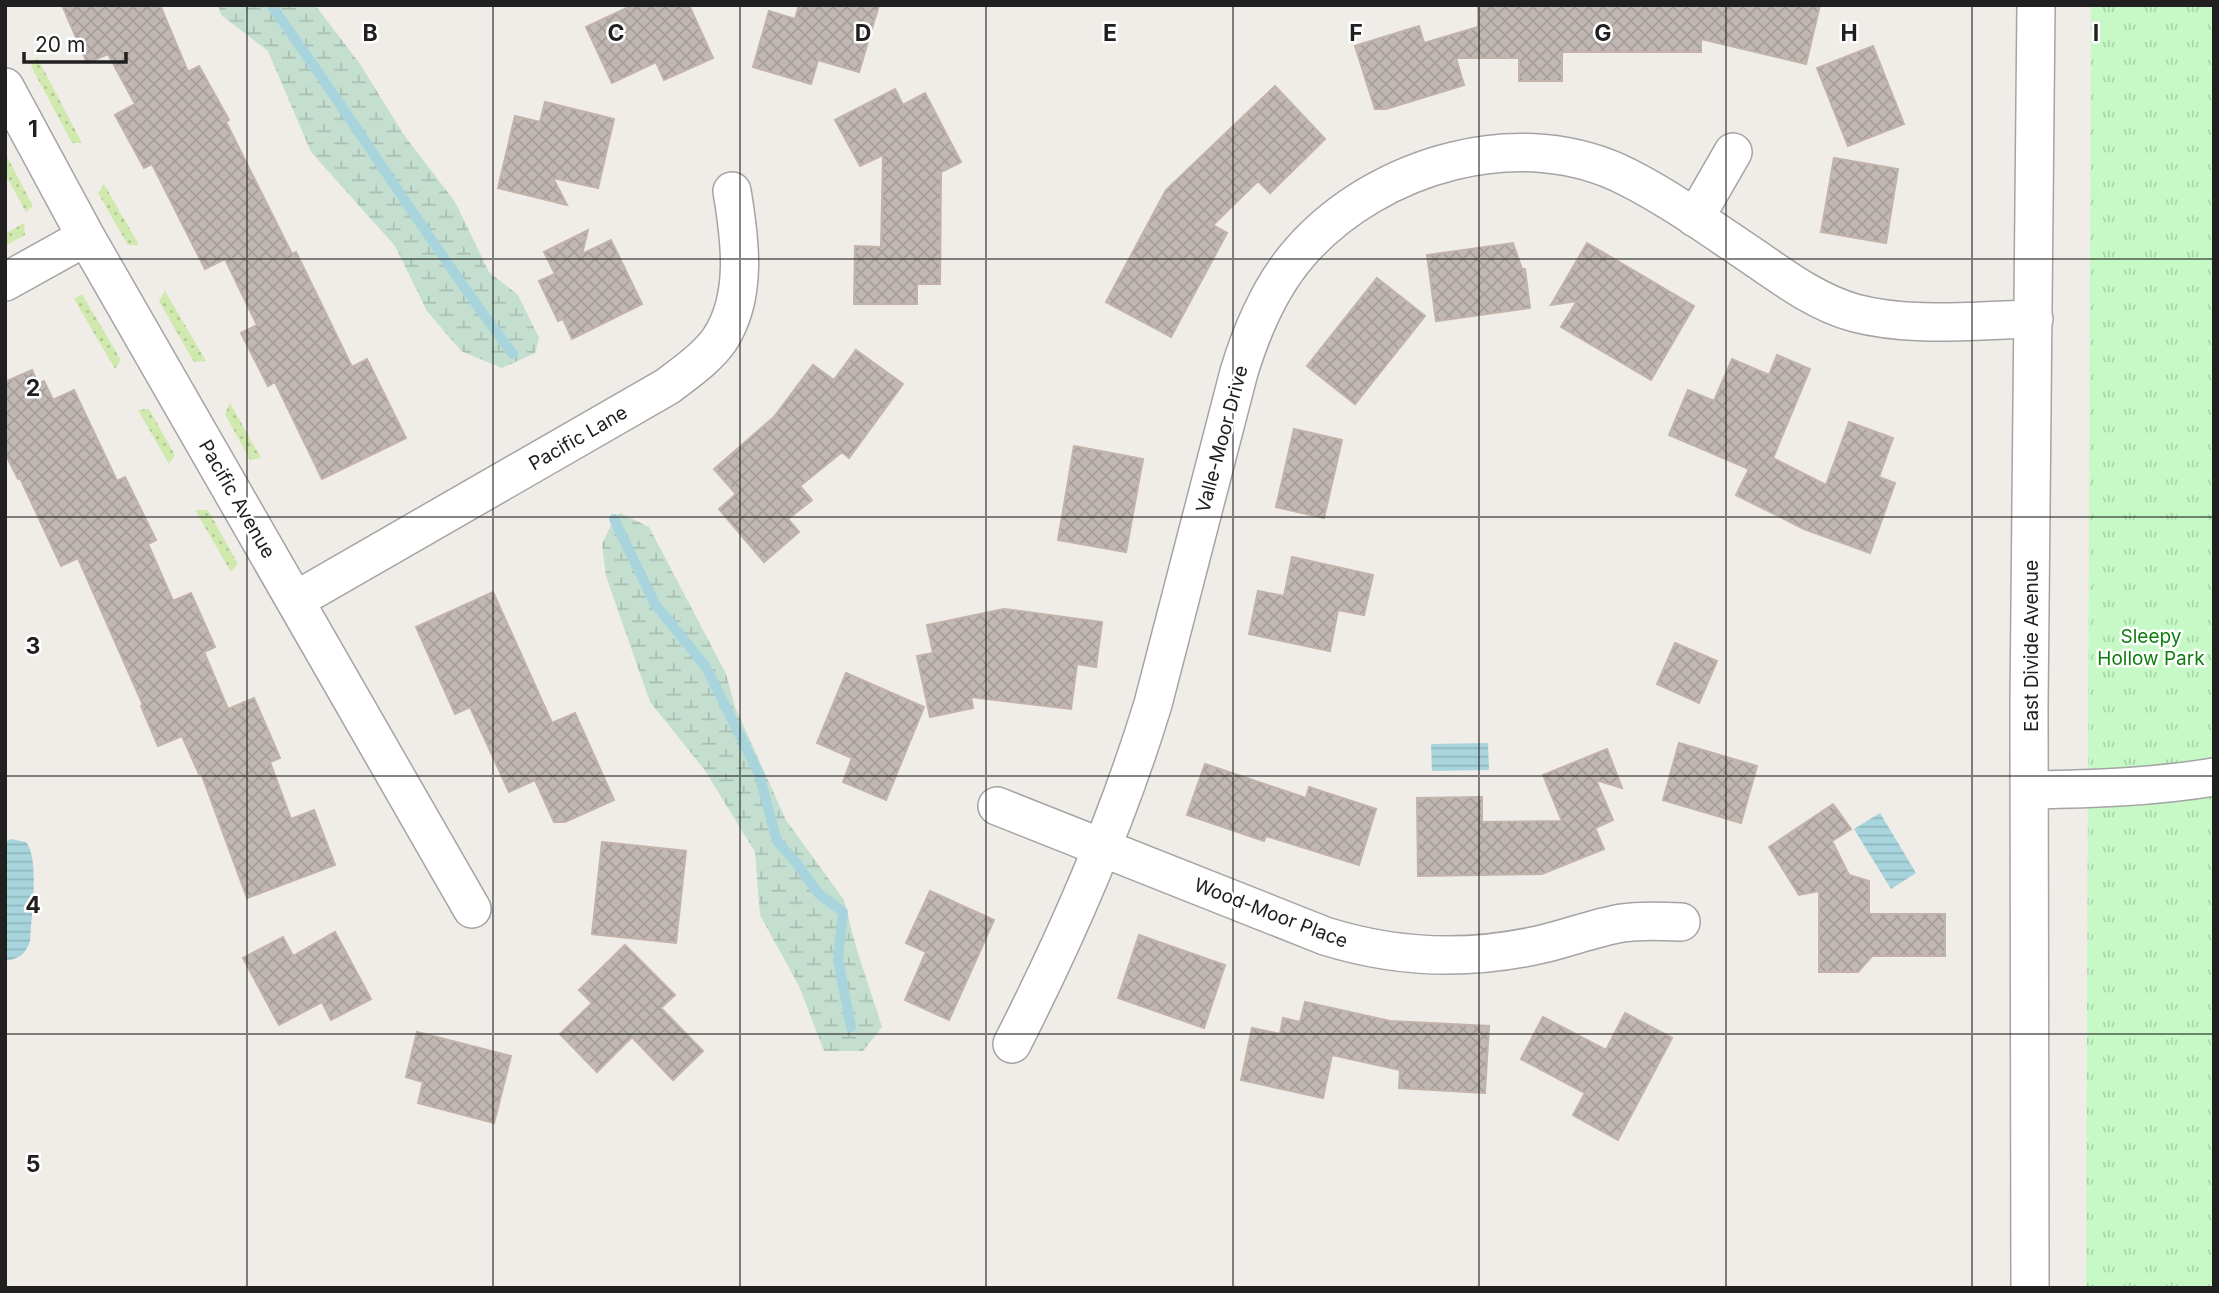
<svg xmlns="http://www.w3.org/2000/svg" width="2219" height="1293" font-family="Inter,sans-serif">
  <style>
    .grass { fill: url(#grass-dots) }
    .wetland { fill: url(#wetland-marsh) }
    .park { fill: url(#park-tufts) }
    .water { fill: url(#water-rules) }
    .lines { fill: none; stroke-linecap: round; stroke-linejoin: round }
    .stream { stroke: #a8d5dd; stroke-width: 10 }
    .building { fill: url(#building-cross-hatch); stroke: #c2b2a9; stroke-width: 2 }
    .minor-casing { stroke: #a4a4a4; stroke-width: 40 }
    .minor { stroke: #fff; stroke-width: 37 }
    .grid { fill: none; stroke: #202020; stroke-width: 2; stroke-opacity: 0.55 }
    .labels { text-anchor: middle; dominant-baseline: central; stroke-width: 5; stroke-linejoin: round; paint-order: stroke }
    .street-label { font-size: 19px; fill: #202020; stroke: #fff }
    .park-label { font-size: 19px; fill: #0e7e0e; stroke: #fff }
    .grid-label { font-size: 23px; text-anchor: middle; font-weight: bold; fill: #202020; stroke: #fff; stroke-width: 5; stroke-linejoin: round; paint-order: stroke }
  </style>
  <defs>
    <pattern id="grass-dots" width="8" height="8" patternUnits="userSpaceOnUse" patternTransform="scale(1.75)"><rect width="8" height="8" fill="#d0e9ae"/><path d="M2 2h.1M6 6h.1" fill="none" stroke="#b2c895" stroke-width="1.8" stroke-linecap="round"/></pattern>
    <pattern id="wetland-marsh" width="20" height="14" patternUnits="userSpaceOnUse" patternTransform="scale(1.75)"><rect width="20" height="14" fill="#c4ded0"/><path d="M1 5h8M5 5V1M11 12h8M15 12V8" fill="none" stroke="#a8beb2"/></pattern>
    <pattern id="park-tufts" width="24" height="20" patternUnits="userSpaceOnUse" patternTransform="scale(1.75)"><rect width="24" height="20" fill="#c6f9c6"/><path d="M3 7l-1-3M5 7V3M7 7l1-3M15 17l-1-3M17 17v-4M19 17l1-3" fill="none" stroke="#aad5aa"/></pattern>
    <pattern id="water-rules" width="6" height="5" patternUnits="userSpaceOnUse" patternTransform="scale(1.75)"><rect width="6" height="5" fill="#a8d5dd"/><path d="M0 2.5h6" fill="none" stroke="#90b7bd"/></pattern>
    <pattern id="building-cross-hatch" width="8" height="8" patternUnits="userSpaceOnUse" patternTransform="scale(1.75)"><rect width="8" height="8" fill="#c1b8b3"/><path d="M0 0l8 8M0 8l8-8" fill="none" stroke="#a69e9a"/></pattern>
  </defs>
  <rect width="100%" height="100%" fill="#f0ece7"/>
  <path class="grass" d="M 37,57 L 82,143 L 72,143 L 31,66 Z
    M 5,153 L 33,206 L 26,212 L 5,174 Z
    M 104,184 L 139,245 L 128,245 L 98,193 Z
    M 24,223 L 25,235 L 5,246 L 5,234 Z
    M 165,291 L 206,361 L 194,362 L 159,301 Z
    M 82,294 L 121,360 L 115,369 L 74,299 Z
    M 230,403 L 261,458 L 250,460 L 225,414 Z
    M 149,409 L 175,455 L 169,464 L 138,410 Z
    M 195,510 L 208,510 L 238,564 L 231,572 Z"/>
  <path class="wetland" d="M 218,5 L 315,5 L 360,64 L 404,135 L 455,202 L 489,272 L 518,295 L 539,338 L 535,353 L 502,368 L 461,351 L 427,311 L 395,246 L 311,152 L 268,51 L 221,15 Z
    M 620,513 L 649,527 L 726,674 L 735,707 L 786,820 L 844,900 L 856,947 L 882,1027 L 863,1051 L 824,1051 L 799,986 L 760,915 L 755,852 L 704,769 L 650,702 L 606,576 L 602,544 L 614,519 Z"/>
  <path class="park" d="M 2091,5 L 2214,5 L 2214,1288 L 2086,1288 Z"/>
  <path class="water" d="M 1488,743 L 1489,770 L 1432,771 L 1431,744 Z
    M 1880,813 L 1916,873 L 1891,889 L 1854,829 Z
    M 11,839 L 26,842 C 40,859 31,918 30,941 C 26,954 19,959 5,961 L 5,842 Z"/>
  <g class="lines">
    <path class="stream" d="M 271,5 C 354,120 428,241 513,354
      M 614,519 L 655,604 L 706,667 L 759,774 L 777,841 L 795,861 L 819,894 L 843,912 L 838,959 L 851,1027"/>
  </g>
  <path class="building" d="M 62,5 L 160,5 L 188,72 L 199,66 L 229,120 L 226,122 L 292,254 L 296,252 L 352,367 L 367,359 L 406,438 L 322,479 L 275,382 L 268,386 L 241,333 L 257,325 L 225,259 L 205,269 L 152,164 L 144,168 L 115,115 L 135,104 L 108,54 L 87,63 Z
    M 633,5 L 689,5 L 713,58 L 664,80 L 656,62 L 612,83 L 586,27 Z
    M 799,5 L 879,5 L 859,72 L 818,60 L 811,84 L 753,67 L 769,11 L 795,19 Z
    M 1478,5 L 1820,5 L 1806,64 L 1701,39 L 1701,52 L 1562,52 L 1562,81 L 1519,81 L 1519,58 L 1456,58 L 1464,85 L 1386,109 L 1375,109 L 1355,46 L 1419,26 L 1424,43 L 1478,27 Z
    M 1873,46 L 1904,124 L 1848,146 L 1817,68 Z
    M 1275,86 L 1325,139 L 1270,193 L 1258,181 L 1213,225 L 1227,233 L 1171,337 L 1106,302 L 1166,190 Z
    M 895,89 L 903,105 L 925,93 L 961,162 L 941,172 L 940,284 L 917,284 L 917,304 L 854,304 L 855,246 L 881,247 L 883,155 L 860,166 L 835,120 Z
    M 545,102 L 614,119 L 598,188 L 553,178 L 567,205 L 498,188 L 515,116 L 540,122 Z
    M 1834,158 L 1898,169 L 1886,243 L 1821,232 Z
    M 588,230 L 582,254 L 611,240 L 642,304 L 572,339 L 563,319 L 558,321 L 539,281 L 555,274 L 544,252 Z
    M 1513,243 L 1522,269 L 1525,269 L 1530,308 L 1436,321 L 1427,255 Z
    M 1587,243 L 1694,306 L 1651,380 L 1561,327 L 1577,301 L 1551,305 Z
    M 1377,278 L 1425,316 L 1355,404 L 1307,366 Z
    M 856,350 L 903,384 L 849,458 L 842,452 L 800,486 L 812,500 L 788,519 L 799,532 L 764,562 L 719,509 L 736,494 L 714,469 L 774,417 L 813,365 L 834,380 Z
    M 1777,355 L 1810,369 L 1773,458 L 1826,485 L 1849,422 L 1893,438 L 1879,477 L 1895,483 L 1870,553 L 1804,529 L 1736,495 L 1749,469 L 1669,435 L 1688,390 L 1714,401 L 1732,359 L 1769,375 Z
    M 32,370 L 38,384 L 44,381 L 53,400 L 74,390 L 117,481 L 125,477 L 156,540 L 148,544 L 173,601 L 191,593 L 215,647 L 204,652 L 228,709 L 254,698 L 280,758 L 270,762 L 291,819 L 314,810 L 335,865 L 247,898 L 201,773 L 199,774 L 182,736 L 158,746 L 141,706 L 143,705 L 78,558 L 61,566 L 20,478 L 18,479 L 5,453 L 5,382 Z
    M 1294,429 L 1342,440 L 1324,518 L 1276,507 Z
    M 1074,446 L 1143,459 L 1126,552 L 1058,540 Z
    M 1292,557 L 1373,575 L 1364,615 L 1338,610 L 1330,651 L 1249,634 L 1258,591 L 1284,596 Z
    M 493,592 L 552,723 L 575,713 L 614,800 L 565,822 L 554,822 L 535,780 L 509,792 L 470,707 L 455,714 L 416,627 Z
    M 1004,609 L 1102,622 L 1096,667 L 1077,664 L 1071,709 L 971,697 L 973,708 L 930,717 L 917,656 L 933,653 L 927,625 Z
    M 1675,643 L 1717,661 L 1699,703 L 1657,684 Z
    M 846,673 L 924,707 L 886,800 L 843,782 L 852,758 L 817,743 Z
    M 1679,743 L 1757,766 L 1741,823 L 1663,800 Z
    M 1607,749 L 1622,788 L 1596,780 L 1613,820 L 1595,828 L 1604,849 L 1542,874 L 1418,876 L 1417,798 L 1482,797 L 1482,822 L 1562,821 L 1543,775 Z
    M 1205,764 L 1306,798 L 1309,787 L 1376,809 L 1359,865 L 1266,836 L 1264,841 L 1187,815 Z
    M 1833,804 L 1851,829 L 1832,841 L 1849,875 L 1869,881 L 1869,914 L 1945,914 L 1945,956 L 1872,956 L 1858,972 L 1819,972 L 1819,891 L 1799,895 L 1769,847 Z
    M 602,842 L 686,851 L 676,943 L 592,934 Z
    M 930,891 L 994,920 L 949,1020 L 905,1000 L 926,952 L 906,943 Z
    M 335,932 L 371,999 L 331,1020 L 322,1002 L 279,1025 L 243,958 L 283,937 L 293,956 Z
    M 1139,935 L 1225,965 L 1204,1028 L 1118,998 Z
    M 625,945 L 675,995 L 661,1008 L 703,1051 L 673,1080 L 632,1037 L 597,1072 L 560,1034 L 592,1003 L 579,990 Z
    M 1305,1002 L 1390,1021 L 1489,1026 L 1485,1093 L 1399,1088 L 1400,1070 L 1332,1055 L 1323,1098 L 1241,1080 L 1252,1028 L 1280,1034 L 1283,1018 L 1300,1022 Z
    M 1625,1013 L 1672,1038 L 1618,1140 L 1573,1115 L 1585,1093 L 1521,1059 L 1543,1017 L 1606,1050 Z
    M 417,1032 L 511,1056 L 494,1123 L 418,1103 L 423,1082 L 406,1077 Z"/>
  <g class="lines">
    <defs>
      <path id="minor" d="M 5,87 L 86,237 L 472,909
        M 1695,218 L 1733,152
        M 5,282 L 86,237
        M 296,600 L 668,386 C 686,372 707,358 720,339 C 748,296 740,239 732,191
        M 2030,790 C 2092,789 2153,787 2214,777
        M 997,806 L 1325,936 C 1395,958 1466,961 1538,945 C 1566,939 1593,928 1622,923 C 1641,920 1662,921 1681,922
        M 1012,1044 C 1068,934 1117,822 1153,704 L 1239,372 C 1252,329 1270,286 1301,251 C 1378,164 1522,122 1629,178 C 1674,201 1716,232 1758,260 C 1788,281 1819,303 1855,313 C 1912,328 1975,320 2034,319
        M 2030,1288 L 2029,706 L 2036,5"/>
    </defs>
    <use href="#minor" class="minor-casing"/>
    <use href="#minor" class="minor"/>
  </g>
  <path class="grid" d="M 247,5 L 247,1288M 493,5 L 493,1288M 740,5 L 740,1288M 986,5 L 986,1288M 1233,5 L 1233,1288M 1479,5 L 1479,1288M 1726,5 L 1726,1288M 1972,5 L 1972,1288M 5,259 L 2214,259M 5,517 L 2214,517M 5,776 L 2214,776M 5,1034 L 2214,1034"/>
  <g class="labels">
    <g class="street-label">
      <text transform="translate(578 438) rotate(-30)">Pacific Lane</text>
      <text transform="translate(1222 439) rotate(-75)">Valle-Moor Drive</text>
      <text transform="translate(237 499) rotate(60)">Pacific Avenue</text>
      <text transform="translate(2031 646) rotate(-90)">East Divide Avenue</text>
      <text transform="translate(1271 913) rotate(21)">Wood-Moor Place</text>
    </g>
    <g class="park-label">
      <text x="2151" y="636">Sleepy<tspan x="2151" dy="22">Hollow Park</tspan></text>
    </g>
  </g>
  <g class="grid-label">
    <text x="370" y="41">B</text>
    <text x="616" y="41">C</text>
    <text x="863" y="41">D</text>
    <text x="1110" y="41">E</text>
    <text x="1356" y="41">F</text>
    <text x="1603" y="41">G</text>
    <text x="1849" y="41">H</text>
    <text x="2096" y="41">I</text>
    <text x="33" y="137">1</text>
    <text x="33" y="396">2</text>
    <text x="33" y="654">3</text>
    <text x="33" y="913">4</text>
    <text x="33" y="1172">5</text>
  </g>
  <rect width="2219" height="1293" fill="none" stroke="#202020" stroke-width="14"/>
  <path d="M24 52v10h102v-10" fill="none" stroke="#202020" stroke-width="3.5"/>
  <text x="35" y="52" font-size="21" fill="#202020" stroke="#ffffff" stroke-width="5" paint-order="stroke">20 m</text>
</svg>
